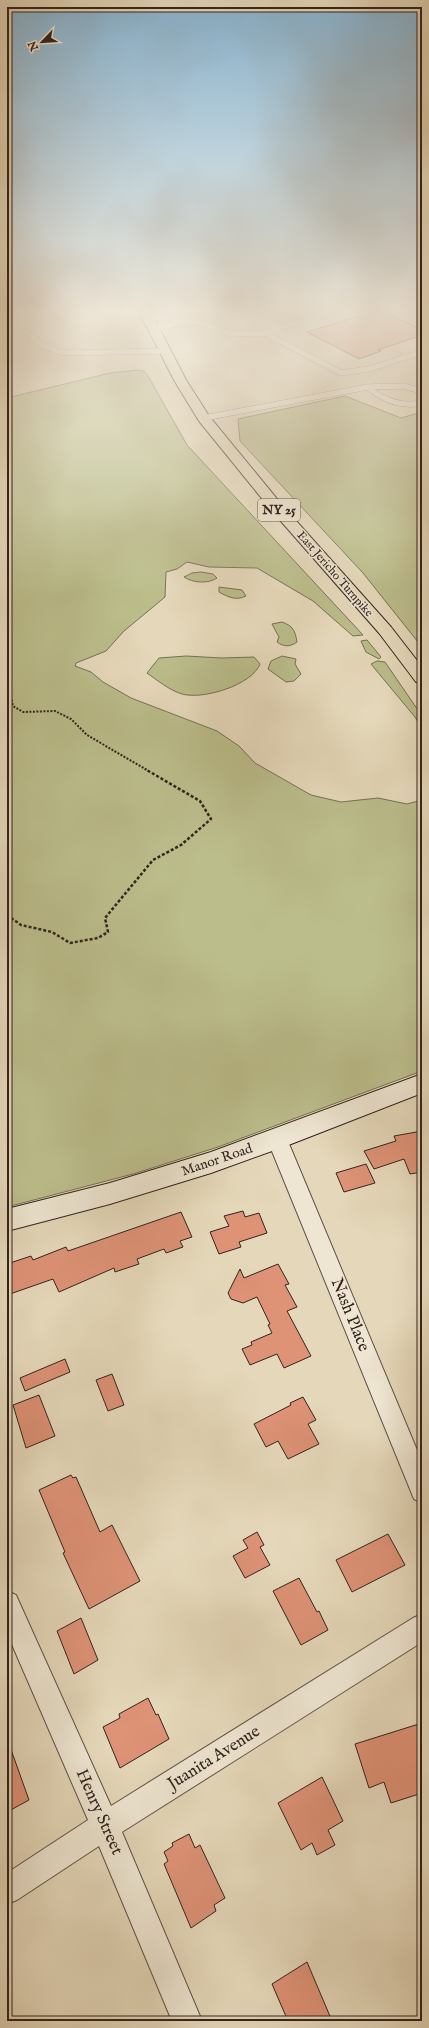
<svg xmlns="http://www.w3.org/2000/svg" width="429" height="2028" font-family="'IM FELL English',serif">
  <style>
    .green { fill: #bbbd8b; stroke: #767054 }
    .building { fill: #de9276; stroke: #32231e }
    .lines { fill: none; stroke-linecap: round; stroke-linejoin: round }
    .lane-casing { stroke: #5f5045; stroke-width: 6 }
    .street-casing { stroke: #5f5045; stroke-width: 2 }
    .secondary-casing { stroke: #32231e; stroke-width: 2 }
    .primary-casing { stroke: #32231e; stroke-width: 2 }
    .path-far1 { stroke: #32231e; stroke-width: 2; stroke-dasharray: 2 1.5; stroke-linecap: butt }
    .path { stroke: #32231e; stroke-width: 2.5; stroke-dasharray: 3 2; stroke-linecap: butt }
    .lane { stroke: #eee6d2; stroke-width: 5.5 }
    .street { fill: #eee6d2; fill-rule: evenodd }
    .secondary { fill: #eee6d2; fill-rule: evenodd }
    .primary { fill: #e5d8ba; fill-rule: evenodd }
    .labels { text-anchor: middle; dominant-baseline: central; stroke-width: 3; stroke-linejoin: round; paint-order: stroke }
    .far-street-label { font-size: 12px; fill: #32231e; stroke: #eee6d2 }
    .shield { fill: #eee6d2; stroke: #6a5e54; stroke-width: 1 }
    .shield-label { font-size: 13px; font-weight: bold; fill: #32231e }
    .street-label { font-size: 14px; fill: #32231e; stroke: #eee6d2 }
    .near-street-label { font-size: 17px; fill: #32231e; stroke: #eee6d2 }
  </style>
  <rect width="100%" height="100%" fill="#e5d8ba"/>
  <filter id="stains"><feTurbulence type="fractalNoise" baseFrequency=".005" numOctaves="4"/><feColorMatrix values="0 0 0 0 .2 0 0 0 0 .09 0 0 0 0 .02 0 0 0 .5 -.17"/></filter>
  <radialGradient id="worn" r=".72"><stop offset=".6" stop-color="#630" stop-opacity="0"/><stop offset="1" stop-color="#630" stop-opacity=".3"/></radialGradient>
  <path class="green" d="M 137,370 L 144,371 L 148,376 L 187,445 L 363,635 L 353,636 L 313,601 L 257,568 L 209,567 L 187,562 L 177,569 L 166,572 L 165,597 L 124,631 L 106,651 L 76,663 L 75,666 L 91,672 L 103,682 L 131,698 L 217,731 L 239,746 L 255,763 L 311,795 L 341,802 L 378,798 L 407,804 L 422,800 L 422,1071 L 218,1147 L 133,1174 L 7,1207 L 7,398 L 110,373 Z
    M 345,396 L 401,418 L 422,412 L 422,647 L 363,573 L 240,441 L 238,419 Z
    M 201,572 L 213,574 L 217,578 C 208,584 193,583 184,577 L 192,573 Z
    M 219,587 L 242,590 L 246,596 C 236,601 228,597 219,592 Z
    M 282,622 C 293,626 295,630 297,642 C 290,647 284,647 277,642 L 279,637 L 272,624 Z
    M 367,640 L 381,657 L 379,659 L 366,652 L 361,641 Z
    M 186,656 L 222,658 L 254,657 L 260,664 C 252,685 203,700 182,694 C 169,690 157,680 147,673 L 159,658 Z
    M 282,656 L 296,659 L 295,664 L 301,674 L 294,681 L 286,682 L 268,669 L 271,661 Z
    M 377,661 L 385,662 L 422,716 L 422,729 L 415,717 L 371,664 Z"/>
  <path class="building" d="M 380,310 L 422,330 L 422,335 L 378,350 L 381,351 L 359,359 L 307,332 Z
    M 422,1131 L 422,1172 L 410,1174 L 404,1159 L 374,1169 L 364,1151 L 396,1141 L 394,1136 Z
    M 366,1164 L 375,1183 L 344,1192 L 336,1173 Z
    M 243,1211 L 245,1217 L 259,1213 L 267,1233 L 239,1242 L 241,1247 L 219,1254 L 210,1232 L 229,1226 L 224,1216 Z
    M 181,1212 L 192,1237 L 180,1241 L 183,1247 L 166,1253 L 164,1249 L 137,1259 L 139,1264 L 115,1272 L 114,1268 L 59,1292 L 53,1279 L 7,1295 L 7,1264 L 31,1256 L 33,1260 L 66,1247 L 68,1251 Z
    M 278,1264 L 289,1284 L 285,1285 L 297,1307 L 287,1311 L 311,1356 L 284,1368 L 277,1354 L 250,1365 L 242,1349 L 252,1345 L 251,1342 L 272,1333 L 268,1325 L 270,1324 L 257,1297 L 243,1303 L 231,1299 L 228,1293 L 240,1269 L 244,1278 Z
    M 65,1359 L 70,1372 L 25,1391 L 20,1378 Z
    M 112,1374 L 124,1405 L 108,1411 L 96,1380 Z
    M 39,1395 L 55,1436 L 26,1448 L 13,1405 Z
    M 303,1397 L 316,1420 L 308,1424 L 319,1444 L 288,1459 L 278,1441 L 266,1447 L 254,1424 L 291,1405 L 290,1403 Z
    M 71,1475 L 73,1478 L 76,1477 L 100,1532 L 112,1525 L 140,1581 L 89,1609 L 63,1553 L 65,1552 L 39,1490 Z
    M 257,1532 L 264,1545 L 260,1547 L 270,1565 L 245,1578 L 233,1556 L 248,1548 L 243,1540 Z
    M 388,1534 L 405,1565 L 352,1592 L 336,1560 Z
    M 299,1578 L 317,1612 L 319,1611 L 328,1630 L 301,1645 L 273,1591 Z
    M 81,1618 L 98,1660 L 74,1674 L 57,1631 Z
    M 148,1698 L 156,1715 L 158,1714 L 169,1739 L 120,1768 L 103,1727 L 120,1718 L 119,1714 Z
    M 422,1723 L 422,1793 L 391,1803 L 384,1782 L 369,1788 L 355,1744 Z
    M 7,1744 L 9,1744 L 29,1800 L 7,1812 Z
    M 322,1777 L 343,1821 L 328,1830 L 335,1845 L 317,1855 L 312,1843 L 301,1850 L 278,1803 Z
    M 189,1834 L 195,1848 L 200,1845 L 225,1898 L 214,1905 L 216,1911 L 191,1928 L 164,1864 L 168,1861 L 164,1852 L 173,1846 L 172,1843 Z
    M 307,1962 L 332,2021 L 288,2021 L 272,1984 Z"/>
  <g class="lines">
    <defs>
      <path id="lane" d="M 244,310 L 279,328
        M 410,310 L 422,316
        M 147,317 L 177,319 L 205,324 L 232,334 L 265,333 L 338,310
        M 7,324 L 23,330 L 42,345 L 62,353 L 165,351
        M 153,329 L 185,322
        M 265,333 L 341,373 L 369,369 L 422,352
        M 368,387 C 384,401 401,407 422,403
        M 204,418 L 368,387 L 403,386 L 422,391"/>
      <path id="street" d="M 277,1131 L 284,1133 L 287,1139 L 422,1462 L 422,1503 L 414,1499 L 267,1139 L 270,1133 Z
        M 7,1591 L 16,1595 L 111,1806 L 413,1618 L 422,1614 L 422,1642 L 122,1832 L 202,2021 L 172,2021 L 99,1846 L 17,1900 L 7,1904 L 7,1873 L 88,1820 L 7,1633 Z"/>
      <path id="secondary" d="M 422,1074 L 422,1093 L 286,1146 L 211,1173 L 110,1204 L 7,1231 L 7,1209 L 110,1183 L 211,1152 Z"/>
      <path id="primary" d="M 138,310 L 150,310 L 186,380 L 209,416 L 282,505 L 391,627 L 422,667 L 422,683 L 416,682 L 379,633 L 272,511 L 199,421 L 174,380 Z"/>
    </defs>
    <use href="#lane" class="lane-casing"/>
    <use href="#street" class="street-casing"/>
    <use href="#secondary" class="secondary-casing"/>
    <use href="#primary" class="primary-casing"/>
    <path class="path-far1" d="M 7,695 L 10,693 L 13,706 L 23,712 L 55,711 L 71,719 L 87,735 L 147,770"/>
    <path class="path" d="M 7,915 L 21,925 L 52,932 L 70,943 L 98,938 L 108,932 L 105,918 L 153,860 L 181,845 L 211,819 L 200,801 L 145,769"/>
    <use href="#lane" class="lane"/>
    <use href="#street" class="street"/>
    <use href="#secondary" class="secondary"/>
    <use href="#primary" class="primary"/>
  </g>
  <linearGradient id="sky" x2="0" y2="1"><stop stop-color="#88b6d5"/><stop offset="0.52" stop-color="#f3ede0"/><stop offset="1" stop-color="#f3ede0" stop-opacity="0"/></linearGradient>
  <rect width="429" height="594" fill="url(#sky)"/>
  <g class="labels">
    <g class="far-street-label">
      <text transform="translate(335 574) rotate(49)">East Jericho Turnpike</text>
    </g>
    <rect class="shield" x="258" y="499" width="42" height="22" rx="3"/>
    <g class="shield-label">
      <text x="279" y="510">NY 25</text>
    </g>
    <g class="street-label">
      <text transform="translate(217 1160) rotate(-19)">Manor Road</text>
    </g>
    <g class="near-street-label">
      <text transform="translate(350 1315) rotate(68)">Nash Place</text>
      <text transform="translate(214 1758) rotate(-32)">Juanita Avenue</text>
      <text transform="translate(99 1812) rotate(66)">Henry Street</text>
    </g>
  </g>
  <rect width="429" height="2028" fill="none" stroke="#e5d8ba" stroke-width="24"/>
  <rect x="8" y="8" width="413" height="2012" fill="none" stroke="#32231e" stroke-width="2"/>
  <rect x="12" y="12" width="405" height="2004" fill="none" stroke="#32231e"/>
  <g transform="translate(42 42) rotate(245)" stroke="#eee6d2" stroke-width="3" paint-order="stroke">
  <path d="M0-3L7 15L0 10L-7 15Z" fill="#32231e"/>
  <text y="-6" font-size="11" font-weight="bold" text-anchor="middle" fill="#32231e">N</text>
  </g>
  <rect width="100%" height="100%" filter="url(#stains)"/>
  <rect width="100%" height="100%" fill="url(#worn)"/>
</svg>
